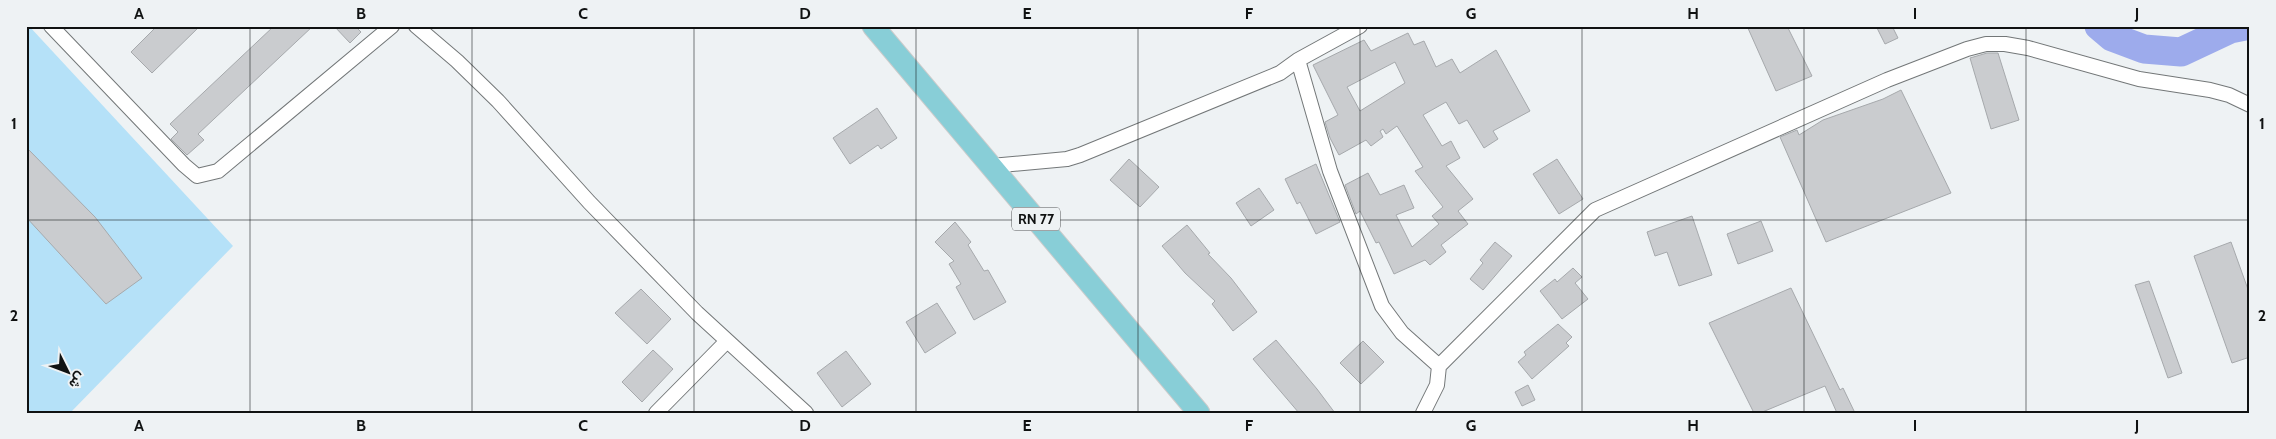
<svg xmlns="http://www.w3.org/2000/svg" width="2276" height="439" font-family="Cabin,Vazirmatn,sans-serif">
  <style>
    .green { fill: #b5e1f8 }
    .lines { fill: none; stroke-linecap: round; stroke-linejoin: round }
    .river { stroke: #9dabec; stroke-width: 29 }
    .building { fill: #cacccf; stroke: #a6a9ac; fill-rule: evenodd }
    .minor-casing { stroke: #737778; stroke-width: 16 }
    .primary-casing { stroke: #cacbcb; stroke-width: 23 }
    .minor { stroke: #fff; stroke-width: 14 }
    .primary { stroke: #88ced7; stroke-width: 21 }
    .grid { fill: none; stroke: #101212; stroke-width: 1; stroke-opacity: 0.55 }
    .labels { text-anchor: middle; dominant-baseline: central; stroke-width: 4; stroke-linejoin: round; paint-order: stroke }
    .shield { fill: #eef2f4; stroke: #535556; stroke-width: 1 }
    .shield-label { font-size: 14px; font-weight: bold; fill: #101212 }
    .neatline { fill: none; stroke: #101212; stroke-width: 2 }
    .grid-label { font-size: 16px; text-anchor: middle; font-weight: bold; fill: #101212 }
  </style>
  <rect width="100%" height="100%" fill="#eef2f4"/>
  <path class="green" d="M 26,26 L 29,26 L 233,246 L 70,413 L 26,413 Z"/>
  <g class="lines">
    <path class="river" d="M 2099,26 L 2112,37 L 2144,49 L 2181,52 L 2230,29 L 2245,26"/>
  </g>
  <path class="building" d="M 157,26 L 200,26 L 152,73 L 131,52 Z
    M 274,26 L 313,26 L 198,134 L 204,140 L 187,155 L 171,139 L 178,132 L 170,124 Z
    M 334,26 L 355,26 L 361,32 L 350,43 Z
    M 1747,26 L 1787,26 L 1812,76 L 1776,91 Z
    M 1876,26 L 1892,26 L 1898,38 L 1885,44 Z
    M 1408,33 L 1414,45 L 1424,41 L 1436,67 L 1452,59 L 1460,73 L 1496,50 L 1530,111 L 1493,131 L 1498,139 L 1484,148 L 1467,120 L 1459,124 L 1446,102 L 1423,115 L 1442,146 L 1451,141 L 1460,158 L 1446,166 L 1473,199 L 1458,211 L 1468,224 L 1441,245 L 1446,252 L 1430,265 L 1425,260 L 1394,274 L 1379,242 L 1376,243 L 1360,211 L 1356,214 L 1345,185 L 1368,173 L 1380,195 L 1404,185 L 1414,208 L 1396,215 L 1412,247 L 1439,224 L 1432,216 L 1443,207 L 1415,171 L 1423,167 L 1397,126 L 1386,134 L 1383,129 L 1380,131 L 1383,137 L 1371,146 L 1366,140 L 1339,155 L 1330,138 L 1325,122 L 1338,115 L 1313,65 L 1364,40 L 1371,51 ZM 1395,62 L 1405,83 L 1360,111 L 1347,87 Z
    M 1987,53 L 1998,53 L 2019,120 L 1991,129 L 1970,58 Z
    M 1901,90 L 1951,193 L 1826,242 L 1780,137 L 1797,130 L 1799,135 L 1823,120 L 1883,99 Z
    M 877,108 L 897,138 L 881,149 L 878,145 L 850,164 L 833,138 Z
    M 26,147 L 95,217 L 142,278 L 106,304 L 26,217 Z
    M 1129,159 L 1159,187 L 1140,207 L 1110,180 Z
    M 1557,159 L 1583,199 L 1559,214 L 1533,174 Z
    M 1316,164 L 1340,222 L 1316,234 L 1300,202 L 1297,204 L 1285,179 Z
    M 1259,188 L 1274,210 L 1251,226 L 1236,203 Z
    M 1692,216 L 1712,275 L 1679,286 L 1667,252 L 1655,256 L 1647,232 Z
    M 1761,221 L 1773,251 L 1738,264 L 1727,234 Z
    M 955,222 L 971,242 L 968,245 L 984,271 L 988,270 L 1006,302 L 974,320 L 956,287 L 961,284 L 949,264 L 954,261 L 935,242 Z
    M 1187,225 L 1210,253 L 1208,254 L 1231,278 L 1257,312 L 1233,331 L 1212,304 L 1215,301 L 1185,273 L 1162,246 Z
    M 1495,242 L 1512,256 L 1483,290 L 1470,279 L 1483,263 L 1480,260 Z
    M 2231,242 L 2250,295 L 2250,357 L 2232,363 L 2194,256 Z
    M 1573,268 L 1582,277 L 1575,283 L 1588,299 L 1562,319 L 1540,291 L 1555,279 L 1557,282 Z
    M 2149,281 L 2182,373 L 2168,378 L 2135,285 Z
    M 1791,288 L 1840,390 L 1843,388 L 1855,413 L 1837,413 L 1825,386 L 1760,413 L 1754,413 L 1709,323 Z
    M 641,289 L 671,319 L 647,344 L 615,313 Z
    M 937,303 L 956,333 L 925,353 L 906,322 Z
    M 1558,324 L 1572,337 L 1566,343 L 1569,346 L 1532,379 L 1518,362 L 1526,355 L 1524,352 Z
    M 1276,340 L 1317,389 L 1335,413 L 1299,413 L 1253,359 Z
    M 1363,341 L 1384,362 L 1361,384 L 1340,363 Z
    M 653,350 L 673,369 L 642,402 L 622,382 Z
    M 846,351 L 871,384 L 842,407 L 817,373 Z
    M 1528,385 L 1535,400 L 1522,406 L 1515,392 Z"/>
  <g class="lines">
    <defs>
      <path id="minor" d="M 51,26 L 184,165 L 197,176 L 218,171 L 392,26
        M 416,26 L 457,61 L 498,101 L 589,202 L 697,313 L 806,413
        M 1298,60 L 1330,171 L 1382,306 L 1402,333 L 1439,366
        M 991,166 L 1067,159 L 1080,155 L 1280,73 L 1298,60 L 1360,26
        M 656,413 L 727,341
        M 1423,413 L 1437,385 L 1439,366 L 1595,210 L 1887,80 L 1967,49 L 1986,44 L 2005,44 L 2028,48 L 2139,79 L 2210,90 L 2229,95 L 2250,105"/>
      <path id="primary" d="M 873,26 L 1199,413"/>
    </defs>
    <use href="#minor" class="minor-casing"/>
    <use href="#primary" class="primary-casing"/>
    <use href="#minor" class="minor"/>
    <use href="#primary" class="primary"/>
  </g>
  <path class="grid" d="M 250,26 L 250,413M 472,26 L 472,413M 694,26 L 694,413M 916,26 L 916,413M 1138,26 L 1138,413M 1360,26 L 1360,413M 1582,26 L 1582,413M 1804,26 L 1804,413M 2026,26 L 2026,413M 26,220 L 2250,220"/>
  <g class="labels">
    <rect class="shield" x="1012" y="207.5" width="48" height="23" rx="4"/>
    <g class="shield-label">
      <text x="1036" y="219">RN 77</text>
    </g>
  </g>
  <rect width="2276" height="439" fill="none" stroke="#eef2f4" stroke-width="55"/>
  <g transform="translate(68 372) rotate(132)" stroke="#eef2f4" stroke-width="4" paint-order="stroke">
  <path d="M0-4L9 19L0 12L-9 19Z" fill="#101212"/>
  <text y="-8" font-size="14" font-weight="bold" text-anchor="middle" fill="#101212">ش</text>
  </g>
  <rect x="28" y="28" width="2220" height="384" class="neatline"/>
  <g class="grid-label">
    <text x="139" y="19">A</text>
    <text x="361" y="19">B</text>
    <text x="583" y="19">C</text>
    <text x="805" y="19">D</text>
    <text x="1027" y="19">E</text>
    <text x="1249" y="19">F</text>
    <text x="1471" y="19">G</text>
    <text x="1693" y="19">H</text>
    <text x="1915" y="19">I</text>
    <text x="2137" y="19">J</text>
    <text x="14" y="129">1</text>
    <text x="2262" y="129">1</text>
    <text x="14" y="321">2</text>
    <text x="2262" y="321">2</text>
    <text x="139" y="431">A</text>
    <text x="361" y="431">B</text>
    <text x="583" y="431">C</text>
    <text x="805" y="431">D</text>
    <text x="1027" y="431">E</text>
    <text x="1249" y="431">F</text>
    <text x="1471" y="431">G</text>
    <text x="1693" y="431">H</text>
    <text x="1915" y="431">I</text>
    <text x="2137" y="431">J</text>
  </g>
</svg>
